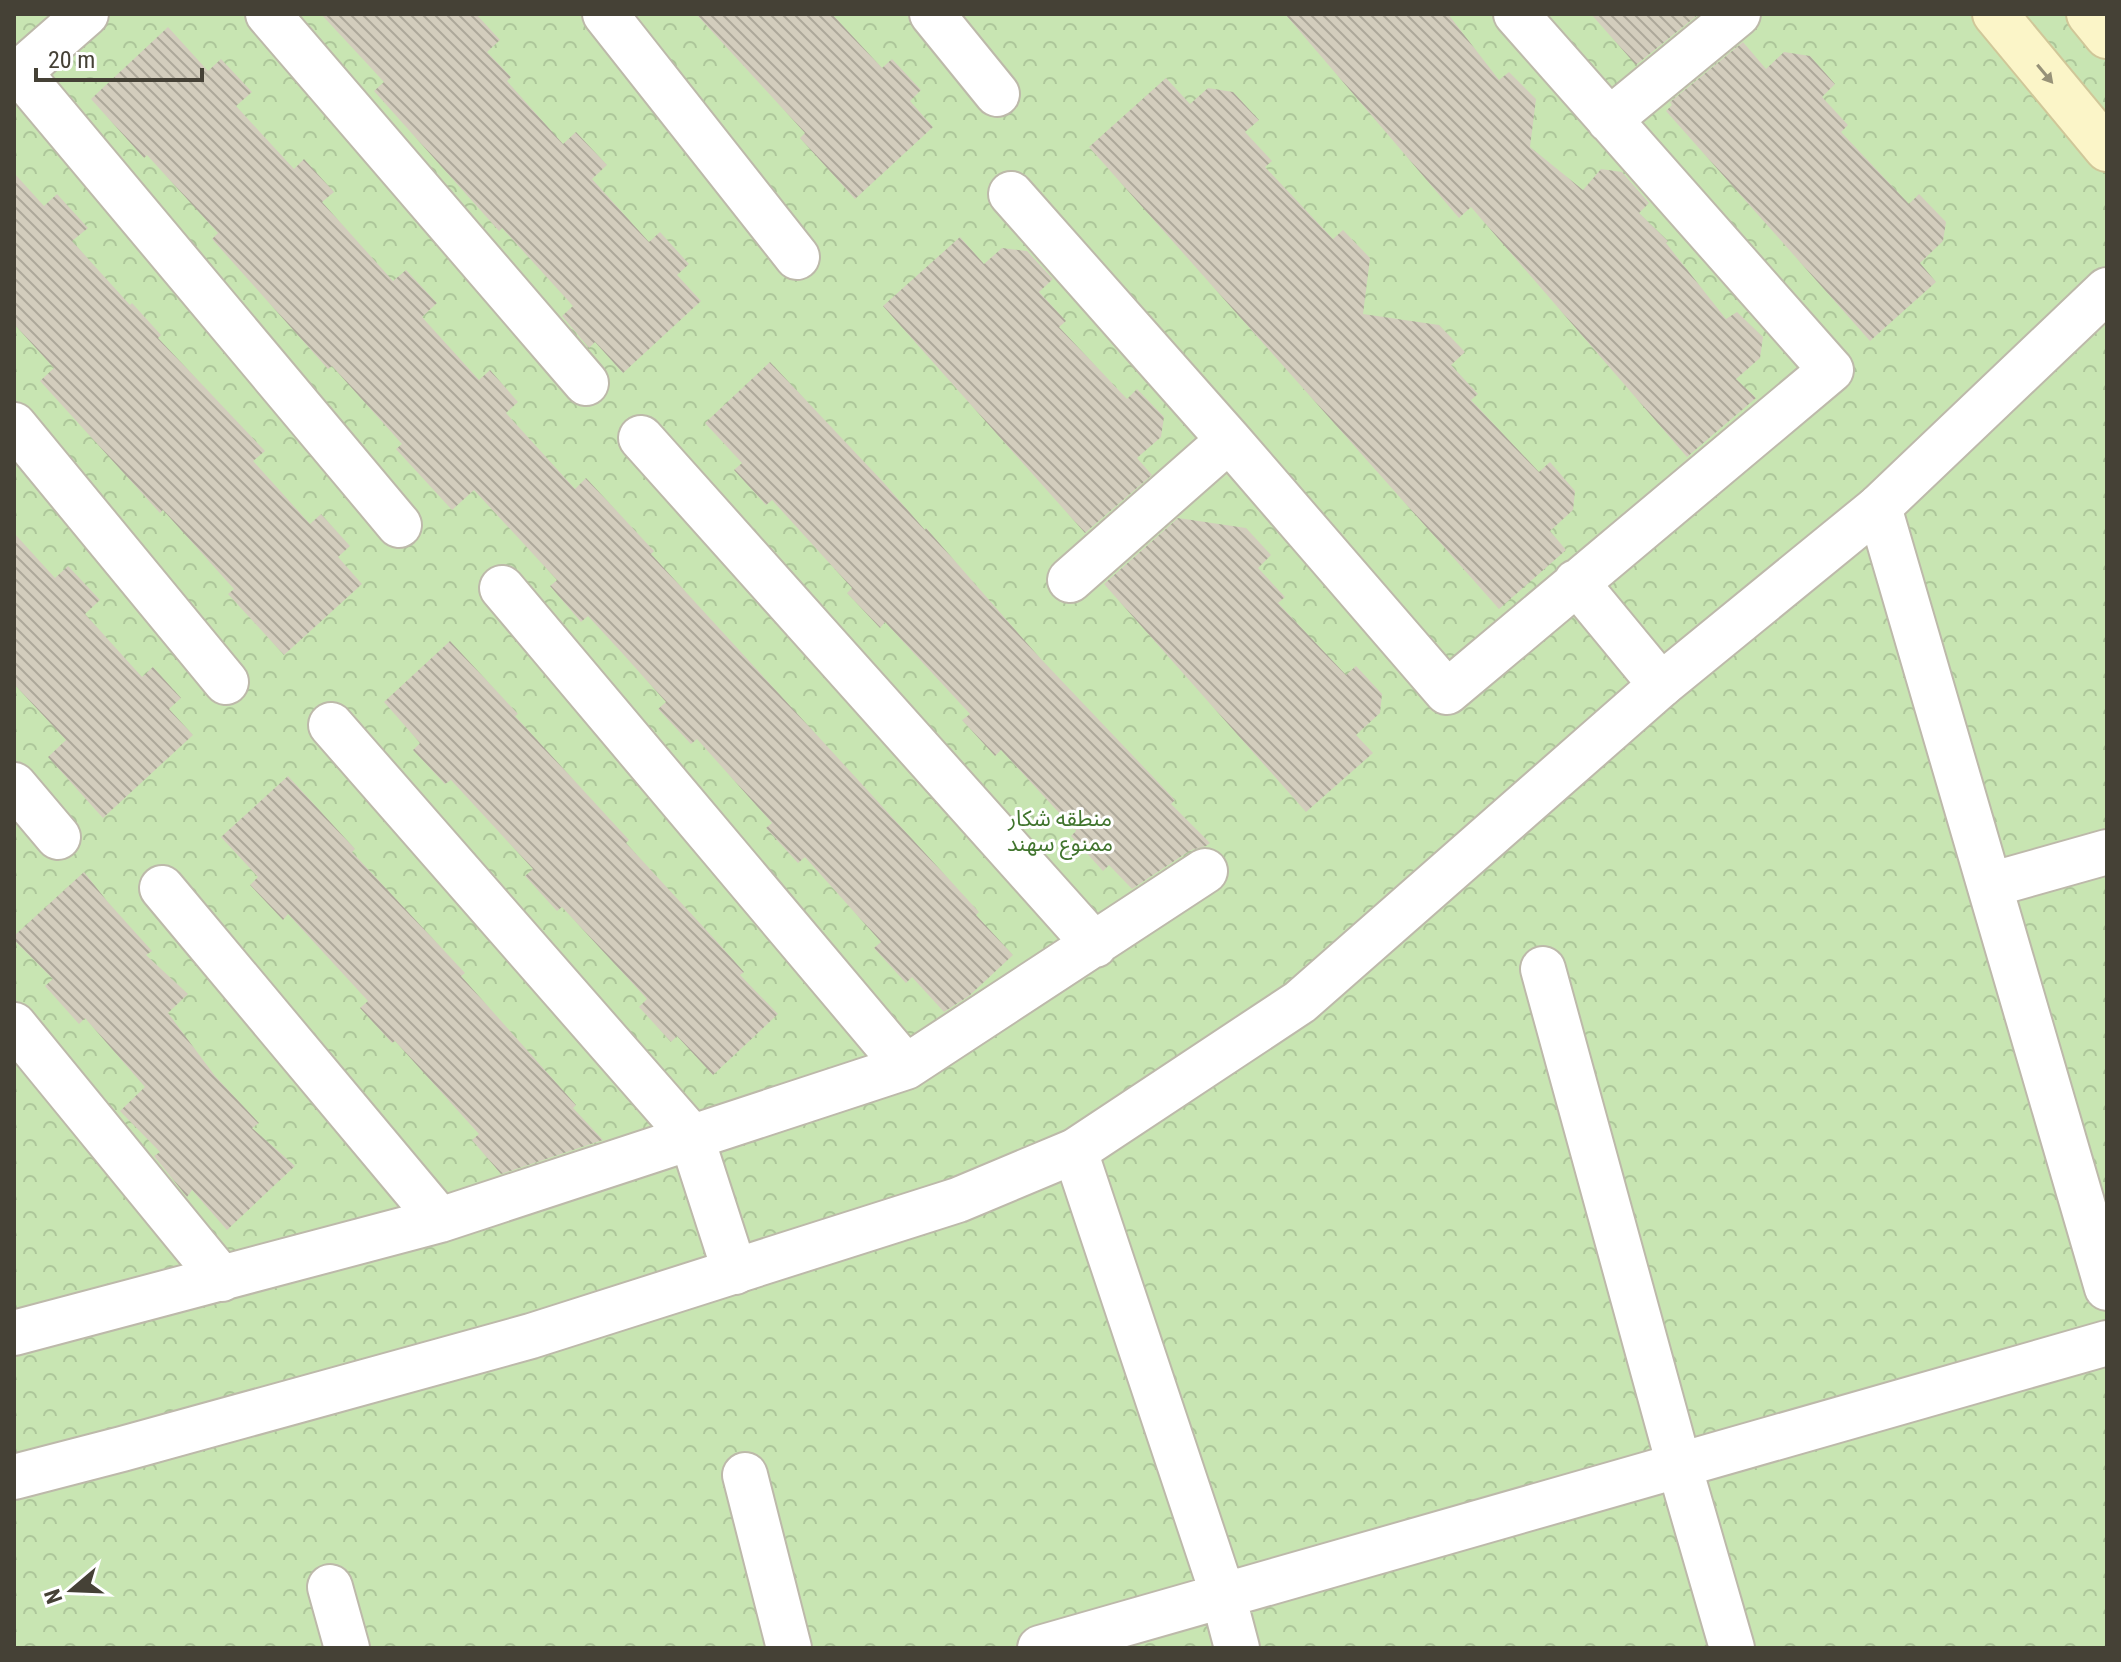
<svg xmlns="http://www.w3.org/2000/svg" width="2121" height="1662" font-family="'Roboto Condensed','Noto Sans Arabic',sans-serif">
  <style>
    .park { fill: url(#park-crowns) }
    .building { fill: url(#building-back-hatch) }
    .lines { fill: none; stroke-linecap: round; stroke-linejoin: round }
    .minor-casing { stroke: #bdb9aa; stroke-width: 48 }
    .tertiary-casing { stroke: #bdb9aa; stroke-width: 48 }
    .secondary-casing { stroke: #d0c799; stroke-width: 48 }
    .minor { stroke: #fff; stroke-width: 44 }
    .tertiary { stroke: #fff; stroke-width: 44 }
    .secondary { stroke: #fbf5c8; stroke-width: 44 }
    .oneway { fill: #979278 }
    .labels { text-anchor: middle; dominant-baseline: central; stroke-width: 6; stroke-linejoin: round; paint-order: stroke }
    .park-label { font-size: 22px; fill: #40742d; stroke: #fff }
  </style>
  <defs>
    <pattern id="park-crowns" width="20" height="18" patternUnits="userSpaceOnUse" patternTransform="scale(2)"><rect width="20" height="18" fill="#c8e5b2"/><path d="M2 6a3 3 0 1 1 6 0M12 15a3 3 0 1 1 6 0" fill="none" stroke="#adc69a"/></pattern>
    <pattern id="building-back-hatch" width="6" height="6" patternUnits="userSpaceOnUse" patternTransform="scale(2)"><rect width="6" height="6" fill="#d3cdbd"/><path d="M-1 5l2 2M0 0l6 6M5-1l2 2" fill="none" stroke="#ada89a"/></pattern>
  </defs>
  <rect width="100%" height="100%" fill="#f3f0e7"/>
  <path class="park" d="M 14,14 L 2107,14 L 2107,1648 L 14,1648 Z"/>
  <path class="building" d="M 321,14 L 476,14 L 500,40 L 487,52 L 511,77 L 507,81 L 563,144 L 576,132 L 607,165 L 592,179 L 649,242 L 660,232 L 689,264 L 677,275 L 701,301 L 623,373 L 595,342 L 589,348 L 562,316 L 573,306 L 502,228 L 499,231 L 374,91 L 384,82 Z
    M 696,14 L 832,14 L 882,68 L 892,59 L 921,90 L 910,101 L 933,127 L 855,199 L 800,138 L 805,133 Z
    M 1285,14 L 1448,14 L 1499,80 L 1509,72 L 1536,99 L 1530,147 L 1583,190 L 1601,169 L 1622,172 L 1649,203 L 1639,213 L 1668,241 L 1666,243 L 1726,319 L 1737,312 L 1763,337 L 1760,358 L 1736,379 L 1756,398 L 1687,457 L 1471,207 L 1459,218 Z
    M 1591,14 L 1699,14 L 1636,65 Z
    M 168,27 L 208,71 L 221,59 L 252,92 L 236,106 L 294,169 L 304,159 L 334,192 L 322,202 L 393,281 L 406,270 L 437,303 L 422,317 L 479,380 L 490,370 L 518,402 L 506,413 L 575,489 L 586,478 L 654,551 L 651,554 L 979,912 L 976,915 L 1013,955 L 969,996 L 944,1012 L 912,977 L 906,983 L 874,948 L 881,942 L 805,857 L 798,863 L 766,828 L 772,823 L 697,739 L 691,744 L 658,709 L 666,702 L 623,654 L 588,616 L 581,622 L 550,586 L 557,580 L 474,490 L 452,510 L 396,449 L 402,444 L 332,366 L 328,369 L 212,239 L 218,233 L 147,155 L 144,158 L 91,99 Z
    M 1743,42 L 1766,69 L 1784,52 L 1810,56 L 1835,84 L 1822,97 L 1848,125 L 1841,132 L 1909,204 L 1919,194 L 1946,222 L 1943,241 L 1920,263 L 1936,282 L 1870,341 L 1666,111 L 1672,105 L 1670,102 Z
    M 1166,78 L 1190,104 L 1208,88 L 1233,92 L 1259,120 L 1245,132 L 1272,161 L 1265,167 L 1333,239 L 1343,230 L 1370,258 L 1363,314 L 1439,325 L 1465,352 L 1451,365 L 1478,394 L 1471,400 L 1539,472 L 1550,462 L 1575,491 L 1573,510 L 1550,531 L 1566,550 L 1499,609 L 1089,147 Z
    M 14,173 L 44,206 L 57,194 L 88,228 L 72,241 L 130,305 L 132,303 L 161,335 L 158,338 L 265,451 L 253,461 L 310,524 L 321,514 L 350,546 L 338,557 L 362,584 L 284,655 L 228,594 L 234,589 L 163,510 L 160,513 L 40,381 L 54,368 L 14,324 Z
    M 960,237 L 984,264 L 1002,248 L 1027,251 L 1053,279 L 1039,292 L 1066,321 L 1059,327 L 1127,399 L 1137,389 L 1164,417 L 1161,437 L 1137,458 L 1152,475 L 1085,533 L 883,306 Z
    M 770,362 L 884,483 L 925,530 L 926,528 L 1040,658 L 1175,800 L 1171,804 L 1210,843 L 1206,846 L 1191,850 L 1132,889 L 1109,865 L 1103,871 L 1071,836 L 1076,831 L 1001,750 L 995,756 L 962,720 L 970,714 L 885,622 L 880,628 L 847,593 L 852,588 L 772,500 L 766,505 L 734,470 L 742,463 L 705,423 Z
    M 1178,518 L 1246,528 L 1271,555 L 1258,568 L 1285,597 L 1278,603 L 1346,675 L 1356,666 L 1382,694 L 1380,713 L 1356,735 L 1373,753 L 1306,812 L 1104,584 Z
    M 14,533 L 55,578 L 68,566 L 100,600 L 85,614 L 142,677 L 153,667 L 181,698 L 169,709 L 193,735 L 103,818 L 48,757 L 66,740 L 14,684 Z
    M 450,641 L 518,714 L 515,716 L 629,840 L 626,843 L 719,944 L 744,972 L 740,975 L 778,1014 L 713,1075 L 677,1036 L 671,1042 L 639,1007 L 647,999 L 562,907 L 557,911 L 525,876 L 533,869 L 451,780 L 445,784 L 413,750 L 420,743 L 384,702 Z
    M 288,776 L 355,849 L 352,852 L 465,973 L 461,976 L 576,1105 L 573,1108 L 603,1140 L 501,1174 L 472,1140 L 479,1134 L 395,1041 L 392,1043 L 360,1008 L 368,1001 L 288,914 L 283,920 L 250,885 L 258,877 L 221,837 Z
    M 84,872 L 107,901 L 152,951 L 146,955 L 188,994 L 168,1013 L 215,1076 L 259,1123 L 252,1128 L 295,1166 L 227,1230 L 192,1190 L 187,1197 L 154,1156 L 160,1152 L 120,1111 L 145,1087 L 85,1018 L 79,1024 L 45,986 L 53,979 L 14,940 L 14,936 Z"/>
  <g class="lines">
    <defs>
      <path id="minor" d="M 268,14 L 586,383
        M 605,14 L 797,257
        M 932,14 L 997,94
        M 19,72 L 399,525
        M 14,77 L 86,14
        M 1609,120 L 1738,14
        M 1011,194 L 1229,440 L 1447,692 L 1831,370 L 1516,14
        M 14,425 L 226,682
        M 641,438 L 1095,945
        M 1879,507 L 2107,1288
        M 1070,580 L 1229,440
        M 1576,582 L 1661,685
        M 502,588 L 906,1067
        M 331,725 L 691,1136 L 735,1272
        M 14,785 L 58,837
        M 1990,885 L 2107,852
        M 162,888 L 440,1220
        M 1543,969 L 1679,1465 L 1732,1648
        M 14,1025 L 222,1279
        M 1075,1151 L 1223,1595 L 1237,1648
        M 14,1333 L 440,1220 L 906,1067 L 1205,871
        M 745,1475 L 789,1648
        M 330,1587 L 347,1648
        M 1040,1648 L 2107,1343"/>
      <path id="tertiary" d="M 14,1477 L 122,1449 L 531,1336 L 958,1200 L 1075,1151 L 1300,1002 L 1661,685 L 1879,507 L 2107,290"/>
      <path id="secondary" d="M 1995,14 L 2107,149
        M 2089,14 L 2107,36"/>
    </defs>
    <use href="#minor" class="minor-casing"/>
    <use href="#tertiary" class="tertiary-casing"/>
    <use href="#secondary" class="secondary-casing"/>
    <use href="#minor" class="minor"/>
    <use href="#tertiary" class="tertiary"/>
    <use href="#secondary" class="secondary"/>
  </g>
  <defs><path id="oneway-solid" d="M-6-.8H1V-3.2L6.5 0L1 3.2V.8H-6Z" transform="scale(2)"/></defs>
  <use class="oneway" href="#oneway-solid" transform="translate(2045 74) rotate(50)"/>
  <g class="labels">
    <g class="park-label">
      <text x="1060" y="818">منطقه شکار<tspan x="1060" dy="25">ممنوع سهند</tspan></text>
    </g>
  </g>
  <rect width="2121" height="1662" fill="none" stroke="#454136" stroke-width="32"/>
  <g transform="translate(72 1590) rotate(251)" stroke="#ffffff" stroke-width="6" paint-order="stroke">
  <path d="M0-6L14 30L0 20L-14 30Z" fill="#454136"/>
  <text y="-12" font-size="22" font-weight="bold" text-anchor="middle" fill="#454136">N</text>
  </g>
  <path d="M36 68v12h166v-12" fill="none" stroke="#454136" stroke-width="4"/>
  <text x="48" y="68" font-size="24" fill="#454136" stroke="#ffffff" stroke-width="6" paint-order="stroke">20 m</text>
</svg>
